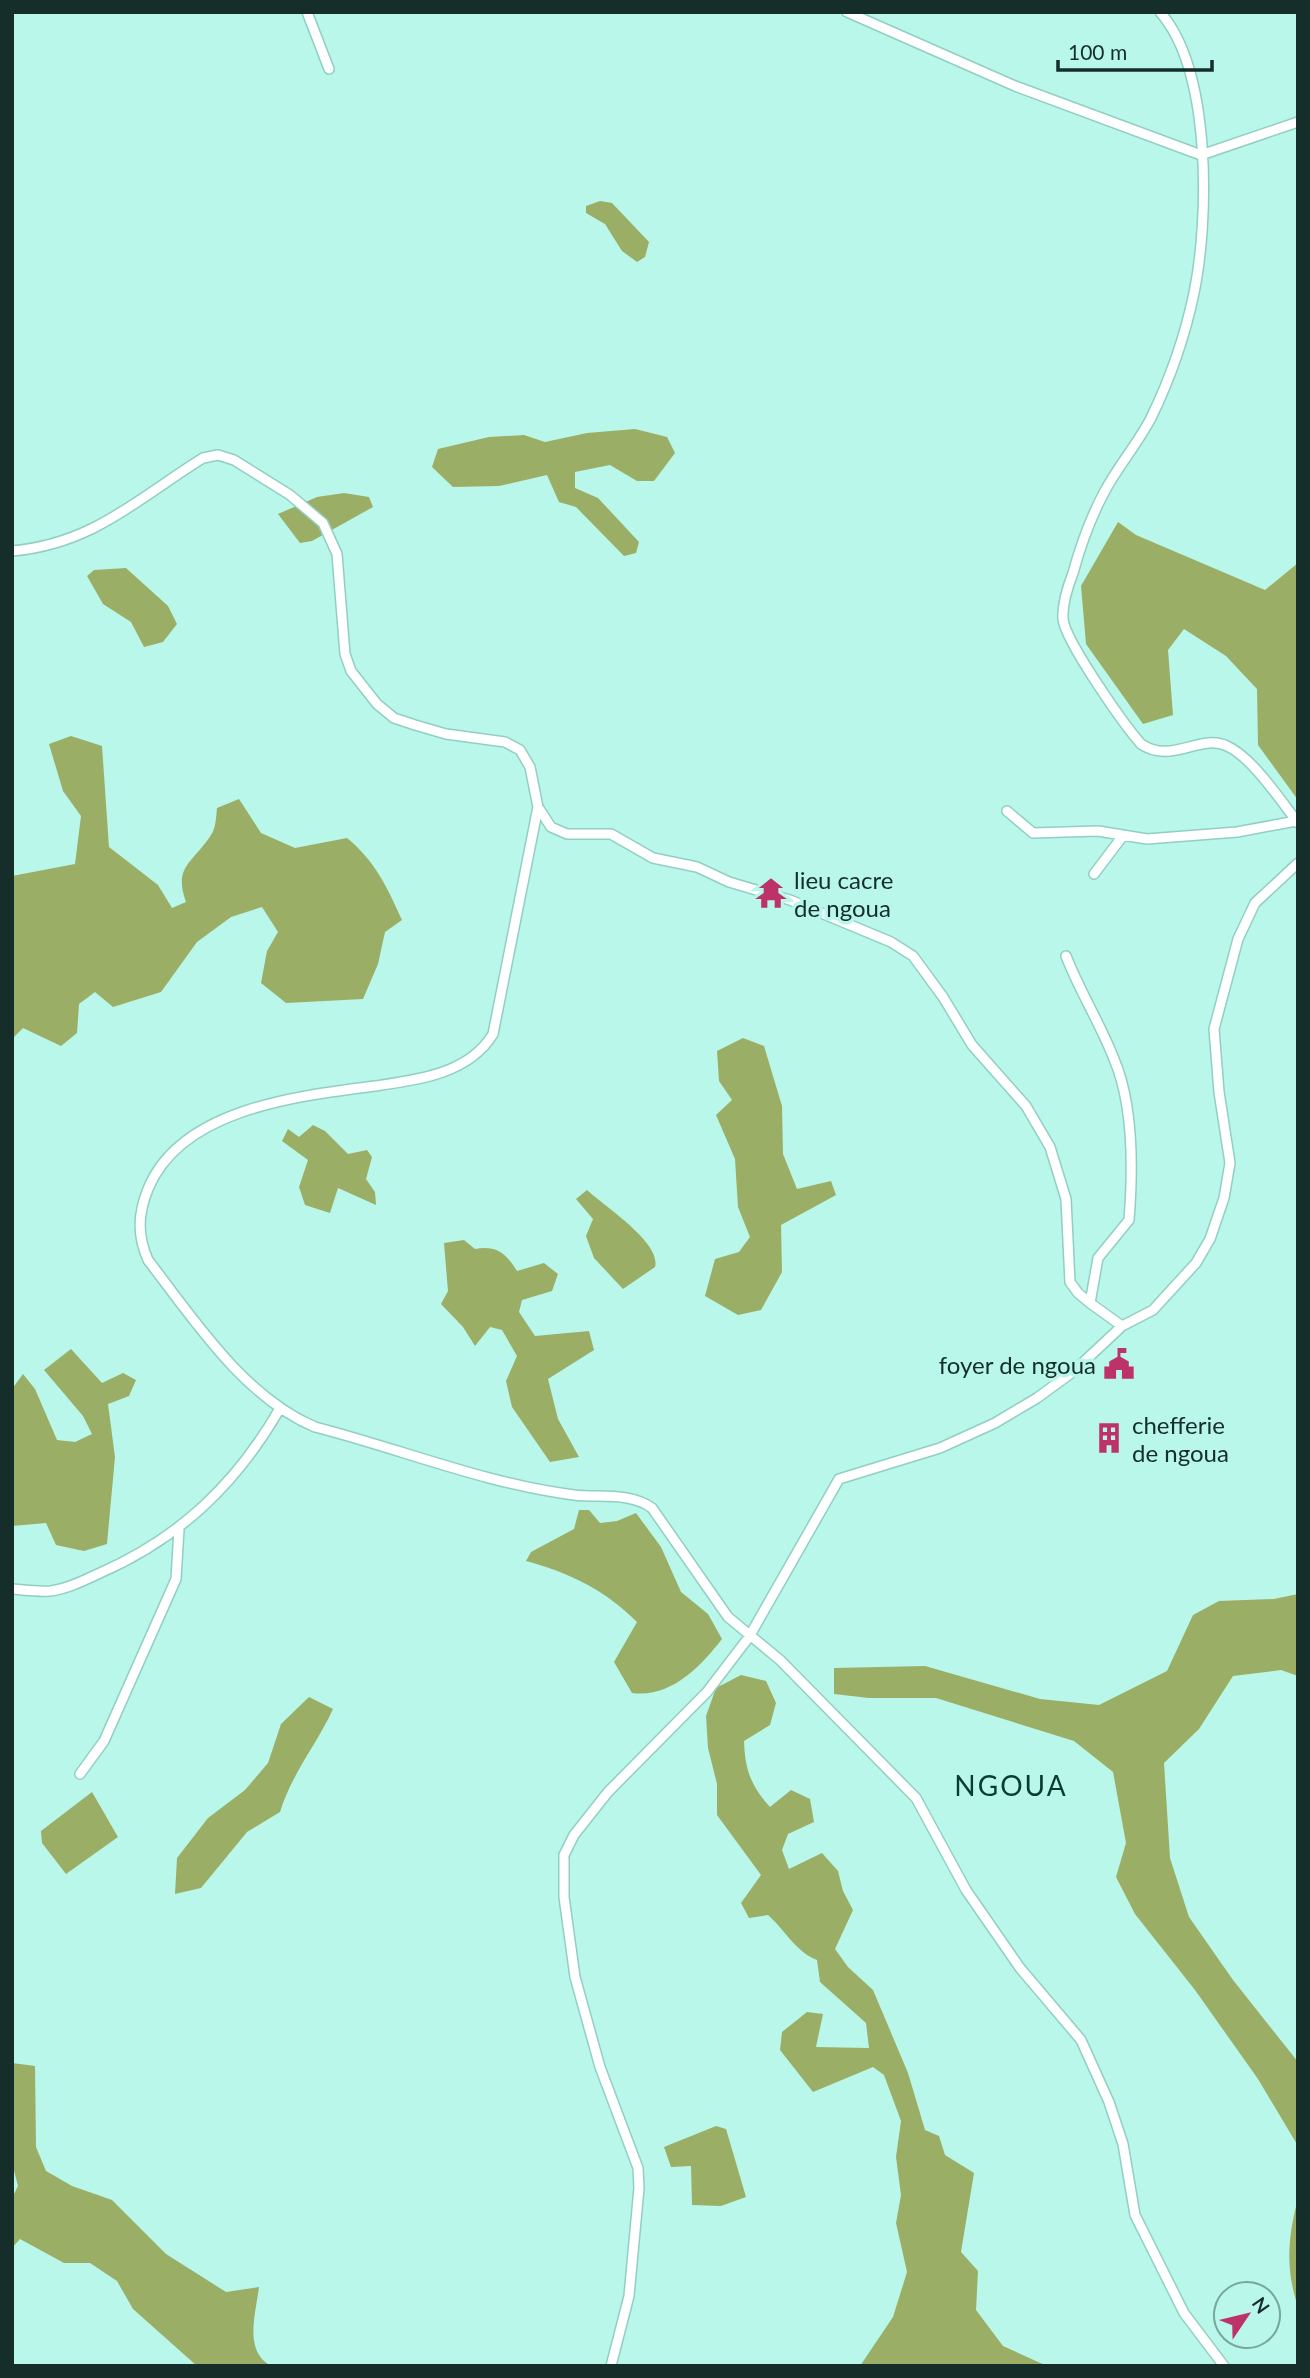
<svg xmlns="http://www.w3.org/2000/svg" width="1310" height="2378" font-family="Lato,sans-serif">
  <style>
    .forest { fill: #9bae65 }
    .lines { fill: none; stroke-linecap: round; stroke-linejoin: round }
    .street-casing { stroke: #91cfc3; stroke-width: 12 }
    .street { stroke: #fff; stroke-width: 9 }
    .labels { text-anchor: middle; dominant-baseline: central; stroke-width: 7; stroke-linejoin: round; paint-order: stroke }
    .poi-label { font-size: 24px; fill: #152e2a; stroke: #b8f7ea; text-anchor: start }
    .quarter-label { font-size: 28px; letter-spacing: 2px; fill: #093b34; stroke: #b8f7ea }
  </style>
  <rect width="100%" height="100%" fill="#b8f7ea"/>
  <path class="forest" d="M 600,201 L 612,203 L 649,242 L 645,257 L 637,262 L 622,251 L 605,224 L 586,213 L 586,206 Z
    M 635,429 L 667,437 L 675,453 L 654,481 L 637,481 L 610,465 L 575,472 L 575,488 L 598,498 L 639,542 L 636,553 L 624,556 L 576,507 L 559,502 L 547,475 L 499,486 L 453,487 L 432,467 L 438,449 L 489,437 L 524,435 L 545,442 L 587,433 Z
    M 344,493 L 369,497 L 373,507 L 312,541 L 300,543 L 278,514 L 317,497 Z
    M 1118,522 L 1136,535 L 1265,590 L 1298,563 L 1298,800 L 1258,745 L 1257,689 L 1226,656 L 1184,629 L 1168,650 L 1173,715 L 1143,724 L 1086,644 L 1081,586 Z
    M 126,568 L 168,606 L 177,624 L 163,642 L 144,647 L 131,622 L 103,604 L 87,576 L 94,570 Z
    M 71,736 L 102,746 L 109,847 L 158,885 L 172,908 L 186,902 C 173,866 193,863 211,835 C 216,828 216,817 217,808 L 239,799 L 261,833 L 295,848 L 347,838 C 375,861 387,887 402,920 L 385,932 L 378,964 L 363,999 L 286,1003 L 261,983 L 267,951 L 278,932 L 262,907 L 231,917 L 197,942 L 161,992 L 113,1007 L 95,992 L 79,1004 L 77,1033 L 61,1046 L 23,1028 L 12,1039 L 12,876 L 75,864 L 81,816 L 63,791 L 49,744 Z
    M 743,1038 L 764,1046 L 782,1106 L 783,1154 L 797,1189 L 831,1181 L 836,1195 L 781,1225 L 782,1272 L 761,1310 L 738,1315 L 705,1296 L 715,1259 L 739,1252 L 750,1237 L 738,1207 L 735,1159 L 716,1115 L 732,1100 L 719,1081 L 717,1051 Z
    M 313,1125 L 325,1131 L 348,1154 L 367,1150 L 372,1157 L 366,1179 L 375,1192 L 376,1205 L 338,1188 L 330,1213 L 305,1205 L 299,1187 L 308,1160 L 282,1141 L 288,1129 L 299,1137 Z
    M 587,1190 C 604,1206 662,1243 655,1267 L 623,1289 L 594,1258 L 586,1236 L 593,1219 L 576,1199 Z
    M 464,1240 L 475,1249 C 496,1245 506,1253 517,1271 L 544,1263 L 558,1274 L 552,1291 L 522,1300 L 519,1312 L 535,1336 L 589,1331 L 594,1350 L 548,1379 L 558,1419 L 579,1457 L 550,1462 L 512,1407 L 506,1381 L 517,1356 L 502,1330 L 490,1327 L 475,1346 L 463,1327 L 441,1304 L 448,1291 L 444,1243 Z
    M 71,1349 L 102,1383 L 123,1373 L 136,1380 L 129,1396 L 108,1404 L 115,1457 L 107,1544 L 84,1551 L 56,1545 L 46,1523 L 12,1526 L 12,1389 L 23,1374 L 35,1389 L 57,1440 L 75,1442 L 92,1434 L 83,1416 L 44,1370 Z
    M 579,1510 L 589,1510 L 600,1523 L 617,1521 L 636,1513 L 661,1547 L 681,1592 L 708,1614 L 722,1639 C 700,1667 671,1698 632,1693 L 614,1662 L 637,1622 C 605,1590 570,1573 526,1561 L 531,1552 L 574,1529 Z
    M 1298,1594 L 1298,1676 L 1281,1670 L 1233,1676 L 1199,1729 L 1164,1763 L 1170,1858 L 1189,1917 L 1233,1980 L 1298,2062 L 1298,2146 L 1258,2079 L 1195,1990 L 1135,1914 L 1116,1877 L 1126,1843 L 1113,1772 L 1074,1741 L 936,1698 L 869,1698 L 834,1694 L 834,1668 L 925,1666 L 1040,1699 L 1099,1705 L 1167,1671 L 1193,1615 L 1219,1601 L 1274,1599 Z
    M 741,1675 L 766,1681 L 776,1703 L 770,1725 L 744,1741 C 745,1770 751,1786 770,1807 L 791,1790 L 810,1799 L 814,1822 L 788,1834 L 782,1850 L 789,1869 L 822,1853 L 838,1871 L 843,1891 L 853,1910 L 835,1949 L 848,1967 L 873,1990 L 908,2073 L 925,2130 L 939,2136 L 945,2155 L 974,2173 L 961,2252 L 978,2271 L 976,2310 L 1003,2346 L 1047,2366 L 860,2366 L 893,2317 L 907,2272 L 896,2223 L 901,2195 L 896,2157 L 901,2121 L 884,2075 L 873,2067 L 813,2092 L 780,2050 L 782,2032 L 807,2012 L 823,2014 L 816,2047 L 869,2048 L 866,2023 L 820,1982 L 817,1960 C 796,1952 785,1930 768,1915 L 749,1918 L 741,1903 L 761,1875 L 717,1815 L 717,1784 L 708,1748 L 706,1716 L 716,1688 Z
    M 309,1697 L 333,1709 C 317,1744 292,1773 280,1812 L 247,1832 L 201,1888 L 175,1894 L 177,1858 L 208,1818 L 245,1790 L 268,1763 L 281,1724 Z
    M 92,1792 L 118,1837 L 66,1874 L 42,1843 L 41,1831 Z
    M 12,2063 L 35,2066 L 36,2147 L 46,2171 L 72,2186 L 112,2200 L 166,2254 L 226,2292 L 259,2287 C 256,2313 243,2351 271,2366 L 197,2366 L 133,2309 L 117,2281 L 90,2263 L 64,2263 L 20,2239 L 12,2248 L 12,2198 L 18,2186 L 12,2163 Z
    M 716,2126 L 726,2129 L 746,2197 L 721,2206 L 692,2205 L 691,2166 L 671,2167 L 664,2147 Z
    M 1298,2199 L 1298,2306 C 1285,2270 1288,2235 1298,2199 Z"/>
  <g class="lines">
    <defs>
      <path id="street" d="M 307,12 L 329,69
        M 847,12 L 1015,86 L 1201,155 L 1298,122
        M 1160,12 C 1212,71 1209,220 1194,293 C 1185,336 1170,379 1151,418 C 1138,443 1119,465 1106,489 C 1091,516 1081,544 1073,573 C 1068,586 1062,605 1063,619 C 1065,641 1125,726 1141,744 C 1172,765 1200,733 1227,746 C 1252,757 1281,801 1298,823
        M 12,551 C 93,544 137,499 203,458 L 218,455 L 234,460 L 290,495 L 323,523 L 337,554 L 345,654 L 351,671 L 377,704 L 394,718 L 415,725 L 446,734 L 505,742 L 520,750 L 530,767 L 538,807 L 493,1034 C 469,1074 417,1080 375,1086 C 299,1096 181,1108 148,1189 C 138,1214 137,1235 148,1260 C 194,1320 244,1397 315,1427 C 401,1449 486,1484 574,1495 C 600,1498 630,1492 652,1508 L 728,1617 L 780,1660 L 916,1798 L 966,1890 L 1020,1968 L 1081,2040 L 1109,2102 L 1123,2144 L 1135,2215 L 1184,2313 L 1224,2366
        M 538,807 L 551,827 L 567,834 L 611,834 L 653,858 L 697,867 L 729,882 L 790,900 L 891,942 L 913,956 L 943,997 L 972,1045 L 1026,1106 L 1050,1147 L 1066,1199 L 1070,1282 L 1078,1293 L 1090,1303
        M 1007,811 L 1033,833 L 1098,831 L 1147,839 L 1237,832 L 1296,821
        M 1094,874 L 1122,837
        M 1066,956 C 1080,992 1100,1023 1114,1059 C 1134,1106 1133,1170 1129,1220 L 1098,1258 L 1090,1303 L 1122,1326
        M 12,1589 C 24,1590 38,1592 50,1591 C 67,1589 85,1580 100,1573 C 180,1538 236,1484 279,1410
        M 80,1774 L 104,1741 L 176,1579 L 179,1529
        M 611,2366 L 629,2296 L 639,2188 L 638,2168 L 600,2067 L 575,1977 L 564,1897 L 564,1855 L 574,1835 L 608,1792 L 707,1692 L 749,1637 L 839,1479 L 940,1448 L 995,1423 L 1037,1398 L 1074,1371 L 1122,1326 L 1153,1310 L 1196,1263 L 1210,1239 L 1224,1198 L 1230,1163 L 1219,1092 L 1214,1029 L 1238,939 L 1255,903 L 1298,863"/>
    </defs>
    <use href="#street" class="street-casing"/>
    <use href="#street" class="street"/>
  </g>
  <defs>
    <symbol id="temple-bare" viewBox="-9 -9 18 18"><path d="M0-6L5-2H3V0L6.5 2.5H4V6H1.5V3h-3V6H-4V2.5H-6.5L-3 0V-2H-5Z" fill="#bd3269" stroke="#b8f7ea" stroke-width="2.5" paint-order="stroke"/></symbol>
    <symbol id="civic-bare" viewBox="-9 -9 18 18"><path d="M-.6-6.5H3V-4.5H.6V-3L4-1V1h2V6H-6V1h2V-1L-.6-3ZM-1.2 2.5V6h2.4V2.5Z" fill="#bd3269" stroke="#b8f7ea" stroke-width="2.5" paint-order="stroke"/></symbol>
    <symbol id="building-bare" viewBox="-9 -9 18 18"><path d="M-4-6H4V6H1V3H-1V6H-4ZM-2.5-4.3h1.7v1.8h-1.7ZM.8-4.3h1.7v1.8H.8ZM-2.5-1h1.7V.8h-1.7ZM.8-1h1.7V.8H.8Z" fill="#bd3269" stroke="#b8f7ea" stroke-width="2.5" paint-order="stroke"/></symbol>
  </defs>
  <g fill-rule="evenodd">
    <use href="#temple-bare" x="749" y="871" width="44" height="44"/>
    <use href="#civic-bare" x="1097" y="1342" width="44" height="44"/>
    <use href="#building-bare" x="1087" y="1416" width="44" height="44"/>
  </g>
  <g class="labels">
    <g class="poi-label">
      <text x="794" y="879">lieu cacre<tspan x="794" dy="28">de ngoua</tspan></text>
      <text x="1096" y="1364" text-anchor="end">foyer de ngoua</text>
      <text x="1132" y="1424">chefferie<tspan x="1132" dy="28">de ngoua</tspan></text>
    </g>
    <g class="quarter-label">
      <text x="1011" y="1785">NGOUA</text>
    </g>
  </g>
  <rect width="1310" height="2378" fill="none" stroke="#152e2a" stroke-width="28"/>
  <g transform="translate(1247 2315) rotate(55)"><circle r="33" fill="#b8f7ea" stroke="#77a79d" stroke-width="2"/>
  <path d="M0-5L12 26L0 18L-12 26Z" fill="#bd3269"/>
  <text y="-10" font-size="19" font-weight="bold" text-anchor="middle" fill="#152e2a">N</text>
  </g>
  <path d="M1058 60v10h154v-10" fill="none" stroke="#152e2a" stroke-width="3.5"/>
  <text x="1068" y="60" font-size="21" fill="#152e2a" stroke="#b8f7ea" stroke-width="5" paint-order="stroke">100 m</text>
</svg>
